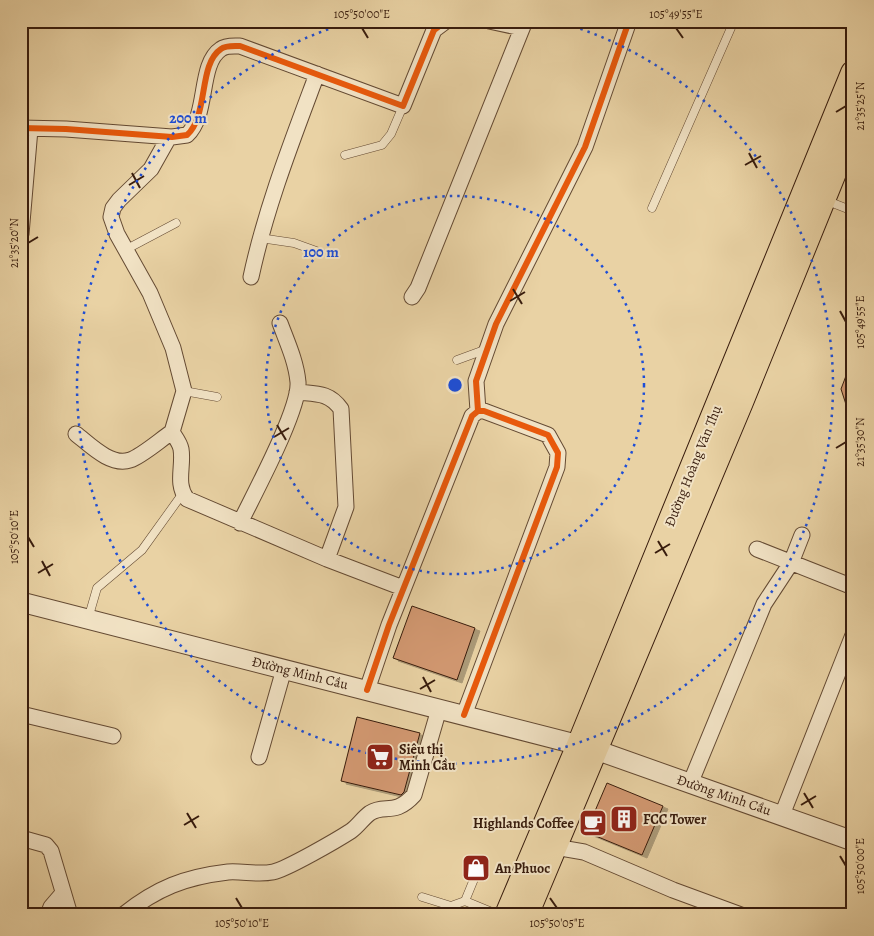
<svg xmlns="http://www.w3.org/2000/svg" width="874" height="936" font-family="Alegreya,serif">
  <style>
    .building { fill: #d29871; stroke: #381c0d; filter: url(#shadow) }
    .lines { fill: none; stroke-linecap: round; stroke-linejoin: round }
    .service-casing { stroke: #644a33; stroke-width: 9 }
    .minor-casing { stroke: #644a33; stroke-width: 17 }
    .tertiary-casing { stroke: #644a33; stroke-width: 21 }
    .primary-casing { stroke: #381c0d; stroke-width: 26 }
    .service { stroke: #f1e2c4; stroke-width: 8 }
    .minor { stroke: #f1e2c4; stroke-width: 15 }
    .tertiary { stroke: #f1e2c4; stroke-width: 19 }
    .primary { stroke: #e9d2a4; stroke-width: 24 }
    .cycleway-casing { stroke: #f1e2c4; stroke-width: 9 }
    .cycleway { stroke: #e8590c; stroke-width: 6 }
    .ticks { fill: none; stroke: #381c0d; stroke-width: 2 }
    .ring { fill: none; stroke: #1d4ed8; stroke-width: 2.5; stroke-dasharray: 2.5 5 }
    .labels { text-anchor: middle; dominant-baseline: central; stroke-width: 4; stroke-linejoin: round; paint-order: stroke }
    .street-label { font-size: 14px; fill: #381c0d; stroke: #f1e2c4 }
    .poi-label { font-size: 14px; font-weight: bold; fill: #381c0d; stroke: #f1e2c4; text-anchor: start }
    .centre { fill: #1d4ed8; stroke: #f1e2c4; stroke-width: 2.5 }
    .ring-label { font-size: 15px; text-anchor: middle; font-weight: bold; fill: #1d4ed8; stroke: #f1e2c4; stroke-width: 4; stroke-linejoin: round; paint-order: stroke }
    .neatline { fill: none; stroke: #381c0d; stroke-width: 2 }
    .ticks-label { font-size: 12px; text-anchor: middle; fill: #381c0d }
  </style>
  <defs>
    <filter id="shadow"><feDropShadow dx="5" dy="3" stdDeviation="0" flood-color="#0004"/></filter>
  </defs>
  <rect width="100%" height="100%" fill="#e9d2a4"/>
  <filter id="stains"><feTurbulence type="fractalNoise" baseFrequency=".004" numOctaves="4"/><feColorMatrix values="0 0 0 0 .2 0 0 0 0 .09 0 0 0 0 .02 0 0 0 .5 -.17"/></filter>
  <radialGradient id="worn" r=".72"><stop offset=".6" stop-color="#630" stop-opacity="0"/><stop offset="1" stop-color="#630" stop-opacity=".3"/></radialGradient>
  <path class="building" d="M 852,360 L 853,419 L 851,420 L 841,389 Z
    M 412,606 L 475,628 L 457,680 L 393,658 Z
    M 357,717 L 420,733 L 404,792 L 401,795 L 341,781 Z
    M 607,783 L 663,806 L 642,855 L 586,832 Z"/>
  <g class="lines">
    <defs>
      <path id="service" d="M 345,155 L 382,145 L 391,134 L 403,106
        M 825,200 L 853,211
        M 652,208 L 734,21
        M 260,238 L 294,243 L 319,252
        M 125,250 L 176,223
        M 457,360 L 487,349
        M 184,391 L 217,397
        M 88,619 L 97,588 L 142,550 L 183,493
        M 422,897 L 451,906 L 465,901 L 499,915
        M 465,901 L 481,862"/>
      <path id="minor" d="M 489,21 L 522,28
        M 21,128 L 66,129 L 172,137 L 187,135 C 209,115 198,64 221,49 C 226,45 235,46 240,46 L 403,106 L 434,30 L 446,21
        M 169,137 L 151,169 L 119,200 L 113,208 L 111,217 L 117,234 L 150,293 L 173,348 L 184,391 L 172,432
        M 21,234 L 30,129
        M 251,277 C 266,207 292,141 317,74
        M 412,297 L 418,288 L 525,21
        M 297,392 C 316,394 329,392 341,409 L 346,507 L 327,559
        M 478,411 L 476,381 L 496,324 L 585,147 L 629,21
        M 76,434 C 89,444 111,467 130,460 C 142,456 161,439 172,432 C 175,437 180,443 181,449 C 184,466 175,484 187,499 L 327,559 L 403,588
        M 240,523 C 254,494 300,409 298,382 C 296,361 287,342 280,323
        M 757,549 L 853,587
        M 367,690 L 389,625 L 472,416 L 478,411 L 484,411 L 548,435 L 558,453 L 557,467 L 464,715
        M 21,714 L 113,736
        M 259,757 L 284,669
        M 690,784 L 764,604 L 791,563 L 802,535
        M 782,815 L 853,635
        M 21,838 L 46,845 L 51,851 L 70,915
        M 555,847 L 584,852 L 673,890 L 741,915
        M 48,915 L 51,907 L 63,893
        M 123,915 C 157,888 185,877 228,872 C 243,871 258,875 273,872 C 287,869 337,840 351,831 C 358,826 363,818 370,813 C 385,803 394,817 414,795 L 439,709"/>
      <path id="tertiary" d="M 21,602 L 579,745
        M 596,750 L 853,841"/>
      <path id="primary" d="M 507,915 L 579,745 L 853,73
        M 526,915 L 741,402 L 853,126"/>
    </defs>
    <use href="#service" class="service-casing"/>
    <use href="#minor" class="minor-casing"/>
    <use href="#tertiary" class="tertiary-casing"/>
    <use href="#primary" class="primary-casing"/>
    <use href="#service" class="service"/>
    <use href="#minor" class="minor"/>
    <use href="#tertiary" class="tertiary"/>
    <use href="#primary" class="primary"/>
    <defs>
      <path id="cycleway" d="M 21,128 L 66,129 L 172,137 L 187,135 C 209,115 198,64 221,49 C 226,45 235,46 240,46 L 403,106 L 434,30 L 446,21
        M 478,411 L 476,381 L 496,324 L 585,147 L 629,21
        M 367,690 L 389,625 L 472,416 L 478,411 L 484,411 L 548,435 L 558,453 L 557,467 L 464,715"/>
    </defs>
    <use href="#cycleway" class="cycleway-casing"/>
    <use href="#cycleway" class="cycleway"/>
  </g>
  <path class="ticks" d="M 362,28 L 368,38M 676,28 L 683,38M 836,112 L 846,106M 749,153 L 757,168M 745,165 L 761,156M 132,173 L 140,188M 129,185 L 144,176M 28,243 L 38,237M 513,289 L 522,304M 510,301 L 525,292M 840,311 L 846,322M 277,425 L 286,440M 274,437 L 289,428M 836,448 L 846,442M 28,537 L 34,547M 658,541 L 667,556M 655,553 L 670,544M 42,561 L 50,576M 38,573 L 53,564M 423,677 L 431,692M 420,689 L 435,680M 804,793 L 813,808M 801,805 L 816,796M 187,813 L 196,828M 184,825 L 199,816M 840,856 L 846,866M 236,898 L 242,908M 550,898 L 557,908"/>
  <g class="ring">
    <circle cx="455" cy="385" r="189"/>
    <path d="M559 22A378 378 0 1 1 351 22"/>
  </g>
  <defs>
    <symbol id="supermarket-square" viewBox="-11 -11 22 22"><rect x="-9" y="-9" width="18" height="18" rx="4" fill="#8f2418" stroke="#f1e2c4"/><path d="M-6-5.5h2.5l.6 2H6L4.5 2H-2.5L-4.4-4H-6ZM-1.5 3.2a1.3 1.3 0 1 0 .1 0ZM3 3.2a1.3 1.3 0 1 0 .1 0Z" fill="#fff"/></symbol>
    <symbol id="building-square" viewBox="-11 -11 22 22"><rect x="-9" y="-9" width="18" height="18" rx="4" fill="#8f2418" stroke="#f1e2c4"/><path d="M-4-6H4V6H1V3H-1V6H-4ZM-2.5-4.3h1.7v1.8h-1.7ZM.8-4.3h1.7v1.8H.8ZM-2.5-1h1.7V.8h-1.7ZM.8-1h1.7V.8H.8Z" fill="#fff"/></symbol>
    <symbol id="cafe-square" viewBox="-11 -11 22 22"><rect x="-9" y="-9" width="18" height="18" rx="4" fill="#8f2418" stroke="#f1e2c4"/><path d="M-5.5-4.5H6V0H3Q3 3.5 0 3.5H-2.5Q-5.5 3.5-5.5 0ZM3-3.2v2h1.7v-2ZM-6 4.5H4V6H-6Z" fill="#fff"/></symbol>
    <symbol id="shop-square" viewBox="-11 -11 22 22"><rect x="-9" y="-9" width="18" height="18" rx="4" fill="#8f2418" stroke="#f1e2c4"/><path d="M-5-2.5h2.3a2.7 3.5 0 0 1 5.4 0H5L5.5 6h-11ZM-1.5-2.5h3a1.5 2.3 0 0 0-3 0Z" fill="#fff"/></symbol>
  </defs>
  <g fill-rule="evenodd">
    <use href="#supermarket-square" x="364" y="741" width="32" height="32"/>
    <use href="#building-square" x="608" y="803" width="32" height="32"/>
    <use href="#cafe-square" x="577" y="807" width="32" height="32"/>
    <use href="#shop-square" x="460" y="852" width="32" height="32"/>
  </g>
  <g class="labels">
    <g class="street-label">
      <text transform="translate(693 466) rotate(-68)">Đường Hoàng Văn Thụ</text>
      <text transform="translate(300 673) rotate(14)">Đường Minh Cầu</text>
      <text transform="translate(724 795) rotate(19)">Đường Minh Cầu</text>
    </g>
    <g class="poi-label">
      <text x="399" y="749">Siêu thị<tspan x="399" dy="16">Minh Cầu</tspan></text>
      <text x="643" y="819">FCC Tower</text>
      <text x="574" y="823" text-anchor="end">Highlands Coffee</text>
      <text x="495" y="868">An Phuoc</text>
    </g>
  </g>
  <circle cx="455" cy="385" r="8" class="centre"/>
  <g class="ring-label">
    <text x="188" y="123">200 m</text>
    <text x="321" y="257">100 m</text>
  </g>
  <rect width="874" height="936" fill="none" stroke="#e9d2a4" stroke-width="55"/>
  <rect x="28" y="28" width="818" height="880" class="neatline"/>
  <g class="ticks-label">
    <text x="362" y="18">105°50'00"E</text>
    <text x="676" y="18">105°49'55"E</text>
    <text transform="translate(860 106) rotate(-90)" y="4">21°35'25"N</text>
    <text transform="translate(14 243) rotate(-90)" y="4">21°35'20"N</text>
    <text transform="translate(860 322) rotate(-90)" y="4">105°49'55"E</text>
    <text transform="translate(860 442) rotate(-90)" y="4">21°35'30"N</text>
    <text transform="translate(14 537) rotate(-90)" y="4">105°50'10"E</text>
    <text transform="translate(860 866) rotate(-90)" y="4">105°50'00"E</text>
    <text x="242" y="927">105°50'10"E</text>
    <text x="557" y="927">105°50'05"E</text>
  </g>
  <rect width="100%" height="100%" filter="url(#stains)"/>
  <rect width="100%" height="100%" fill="url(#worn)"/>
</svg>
